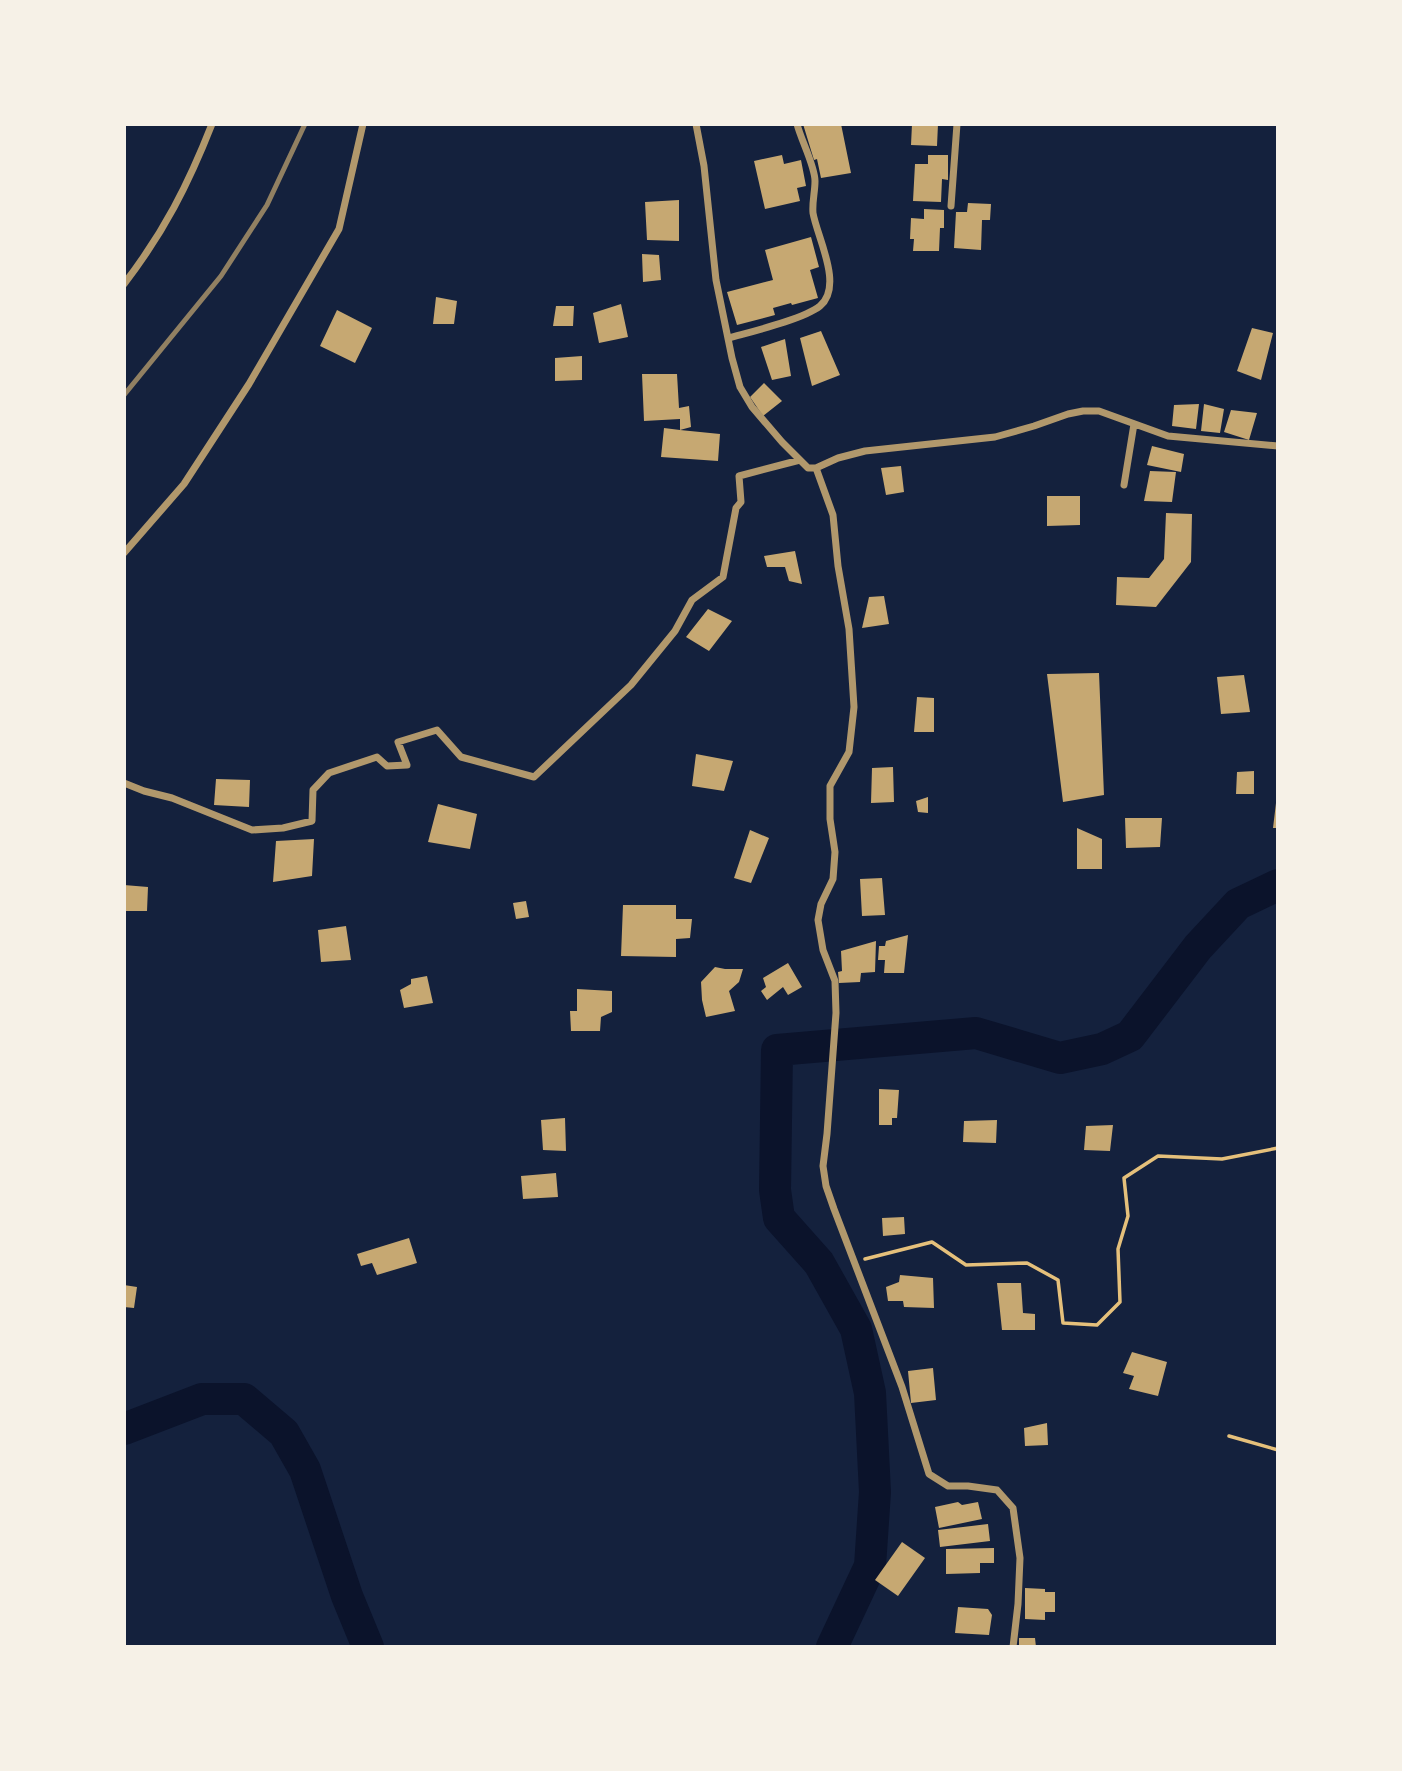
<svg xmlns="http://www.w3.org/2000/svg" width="1402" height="1771" font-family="'Space Grotesk',sans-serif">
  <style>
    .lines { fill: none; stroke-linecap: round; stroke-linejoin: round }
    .river { stroke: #0b132b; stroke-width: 32 }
    .building { fill: #c6a872 }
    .path { stroke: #e5c07b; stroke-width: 3.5 }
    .minor { stroke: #b1986c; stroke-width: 7 }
    .rail { stroke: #918062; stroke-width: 5 }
  </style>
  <rect width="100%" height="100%" fill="#14213d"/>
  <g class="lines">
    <path class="river" d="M 124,1429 L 202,1399 L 244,1399 L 284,1433 L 305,1470 L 347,1596 L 368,1647
      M 832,1647 L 870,1566 L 875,1492 L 870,1393 L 856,1329 L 819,1263 L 779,1218 L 775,1190 L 777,1050 L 976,1033 L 1060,1058 L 1102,1049 L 1130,1036 L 1198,947 L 1238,904 L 1278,885"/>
  </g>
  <path class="building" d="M 803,124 L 841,124 L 851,173 L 821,178 L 817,159 L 814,160 Z
    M 912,124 L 938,124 L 937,146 L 911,145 Z
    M 782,155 L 784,164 L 801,160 L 806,186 L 797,188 L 800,201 L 765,209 L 754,161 Z
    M 928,155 L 948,155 L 948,180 L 942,179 L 941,202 L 913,201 L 915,164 L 928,164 Z
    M 679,200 L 679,241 L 647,240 L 645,202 Z
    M 968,203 L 991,204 L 990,220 L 982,220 L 981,250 L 954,248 L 956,212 L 967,212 Z
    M 924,209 L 944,210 L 944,228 L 940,228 L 939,251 L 913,251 L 914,239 L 910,239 L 911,218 L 924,219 Z
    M 811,237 L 819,267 L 810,270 L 818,298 L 792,305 L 791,303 L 773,308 L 775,315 L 737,325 L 727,292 L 773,280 L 765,250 Z
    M 642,254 L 659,255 L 661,280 L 643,282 Z
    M 436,297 L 457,301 L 454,324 L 433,324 Z
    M 621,304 L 628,337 L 599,343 L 593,313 Z
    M 556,306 L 574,306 L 573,326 L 553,326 Z
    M 337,310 L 372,328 L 355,363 L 320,346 Z
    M 1252,328 L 1273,333 L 1261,380 L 1237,371 Z
    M 821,331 L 840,375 L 812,386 L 800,338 Z
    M 785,339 L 791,376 L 772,380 L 761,347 Z
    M 582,356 L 582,380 L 555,381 L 555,358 Z
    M 642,374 L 677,374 L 679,408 L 689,406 L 691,427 L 680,430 L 720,434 L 718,461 L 661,457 L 664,428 L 680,430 L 680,419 L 644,421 Z
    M 764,383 L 782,401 L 763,416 L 750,397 Z
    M 1199,404 L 1196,429 L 1172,426 L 1174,405 Z
    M 1204,404 L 1224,409 L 1220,433 L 1201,431 Z
    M 1231,410 L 1257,413 L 1249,440 L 1224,432 Z
    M 1152,446 L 1184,454 L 1181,472 L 1147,465 Z
    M 901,466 L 904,492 L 886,495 L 881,468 Z
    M 1150,471 L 1176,472 L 1172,502 L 1144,501 Z
    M 1047,496 L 1080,496 L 1080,525 L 1047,526 Z
    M 1166,513 L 1192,514 L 1191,562 L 1156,607 L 1116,605 L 1117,577 L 1149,578 L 1164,559 Z
    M 795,551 L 802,584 L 789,581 L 785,567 L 767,567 L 764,556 Z
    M 884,596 L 889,624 L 862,628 L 869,597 Z
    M 708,609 L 732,621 L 709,651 L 686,637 Z
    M 1099,673 L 1104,795 L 1063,802 L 1047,674 Z
    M 1244,675 L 1250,712 L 1221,714 L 1217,677 Z
    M 917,697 L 934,698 L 934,732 L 914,732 Z
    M 696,754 L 733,761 L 724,791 L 692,786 Z
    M 893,767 L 894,802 L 871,803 L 872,768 Z
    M 1254,771 L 1254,794 L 1236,794 L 1237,772 Z
    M 216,779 L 250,780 L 249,807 L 214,805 Z
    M 928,797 L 928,813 L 918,812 L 916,801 Z
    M 1276,803 L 1278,803 L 1278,828 L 1273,828 Z
    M 438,804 L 477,814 L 470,849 L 428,842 Z
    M 1125,818 L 1162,818 L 1160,847 L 1126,848 Z
    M 1077,828 L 1102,839 L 1102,869 L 1077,869 Z
    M 750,830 L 769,838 L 751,883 L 734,878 Z
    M 314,839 L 312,876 L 273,882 L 276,841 Z
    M 882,878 L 885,915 L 862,916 L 860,879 Z
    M 124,885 L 148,887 L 147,911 L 124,911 Z
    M 526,901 L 529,917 L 516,919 L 513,903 Z
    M 623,905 L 676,905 L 676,919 L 692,919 L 690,938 L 676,939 L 676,957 L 621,956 Z
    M 346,926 L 351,960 L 321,962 L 318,930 Z
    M 908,935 L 904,973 L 884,973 L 885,960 L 878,960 L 879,946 L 885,946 L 886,941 Z
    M 876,941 L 875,972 L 861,973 L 860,982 L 839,983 L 838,972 L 842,971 L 841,951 Z
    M 788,963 L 802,987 L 788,995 L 783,987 L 767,1000 L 761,991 L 766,987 L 763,978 Z
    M 715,967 L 725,969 L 743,969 L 739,982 L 729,991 L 735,1011 L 706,1017 L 702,1000 L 701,982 Z
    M 427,976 L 433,1003 L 404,1008 L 400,990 L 411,984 L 411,979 Z
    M 577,989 L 612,991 L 612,1012 L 601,1017 L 600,1031 L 571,1031 L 570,1011 L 577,1011 Z
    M 879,1089 L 899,1090 L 897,1118 L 892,1118 L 892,1125 L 879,1125 Z
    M 565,1118 L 566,1151 L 543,1150 L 541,1120 Z
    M 997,1120 L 996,1143 L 963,1142 L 964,1121 Z
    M 1113,1125 L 1110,1151 L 1084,1150 L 1086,1126 Z
    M 556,1173 L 558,1197 L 523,1199 L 521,1176 Z
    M 904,1217 L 905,1234 L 883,1236 L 882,1218 Z
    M 409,1238 L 417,1263 L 377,1275 L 372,1263 L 361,1266 L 357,1254 Z
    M 900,1275 L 933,1278 L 934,1308 L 904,1307 L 903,1301 L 888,1301 L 886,1287 L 899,1282 Z
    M 997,1283 L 1021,1283 L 1023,1313 L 1035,1314 L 1035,1330 L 1002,1330 Z
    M 124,1285 L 137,1287 L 134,1308 L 124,1307 Z
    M 1132,1352 L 1167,1362 L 1158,1396 L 1129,1389 L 1134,1376 L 1123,1373 Z
    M 933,1368 L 936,1400 L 911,1403 L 908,1371 Z
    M 1047,1423 L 1048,1445 L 1025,1446 L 1024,1428 Z
    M 958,1502 L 962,1505 L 978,1502 L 982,1519 L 939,1528 L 935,1507 Z
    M 988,1524 L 990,1541 L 940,1547 L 938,1530 Z
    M 902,1542 L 925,1558 L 898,1596 L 875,1580 Z
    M 994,1548 L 994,1563 L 980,1563 L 980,1573 L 946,1574 L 946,1549 Z
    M 1025,1588 L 1045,1589 L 1045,1592 L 1055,1592 L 1055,1612 L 1045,1612 L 1045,1620 L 1025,1619 Z
    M 958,1607 L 988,1609 L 992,1615 L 989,1635 L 955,1633 Z
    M 1019,1638 L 1035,1638 L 1036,1647 L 1019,1647 Z"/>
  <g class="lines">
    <path class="path" d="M 865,1259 L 932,1242 L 966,1265 L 1027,1263 L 1058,1280 L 1063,1323 L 1097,1325 L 1120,1302 L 1118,1249 L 1128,1216 L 1124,1178 L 1158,1156 L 1222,1159 L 1278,1148
      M 1229,1436 L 1278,1450"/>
    <path class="minor" d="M 696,124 L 704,166 L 716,280 L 732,358 L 740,387 L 752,407 L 782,442 L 808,468 L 816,468
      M 951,206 L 957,124
      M 124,284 C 164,232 188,185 212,124
      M 729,338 C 750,332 804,319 820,306 C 844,286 817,237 813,213 C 812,202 815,192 815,181 C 815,166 801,140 797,124
      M 816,468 L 833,515 L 838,566 L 849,629 L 854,707 L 849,752 L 830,786 L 830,819 L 835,852 L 833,879 L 821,904 L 818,920 L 823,950 L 835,981 L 836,1013 L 827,1134 L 823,1166 L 826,1186 L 834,1209 L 902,1387 L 929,1474 L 948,1486 L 968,1486 L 997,1490 L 1013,1508 L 1020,1558 L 1018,1604 L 1013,1647
      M 816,468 L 838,458 L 865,451 L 995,437 L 1034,426 L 1068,414 L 1083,411 L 1099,411 L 1168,436 L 1278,446
      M 1124,485 L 1134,424
      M 124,553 L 184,484 L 249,384 L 339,229 L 363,124
      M 124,783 L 144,791 L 172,798 L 252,830 L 283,828 L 312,821 L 313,790 L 329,773 L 377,757 L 387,766 L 407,765 L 398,742 L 437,730 L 461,757 L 534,777 L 631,685 L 675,631 L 692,600 L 723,577 L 736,508 L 741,502 L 739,476 L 800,460"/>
    <path class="rail" d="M 124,395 L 221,276 L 267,205 L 305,124"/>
  </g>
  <rect width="1402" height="1771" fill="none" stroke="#f6f1e7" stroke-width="252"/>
</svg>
